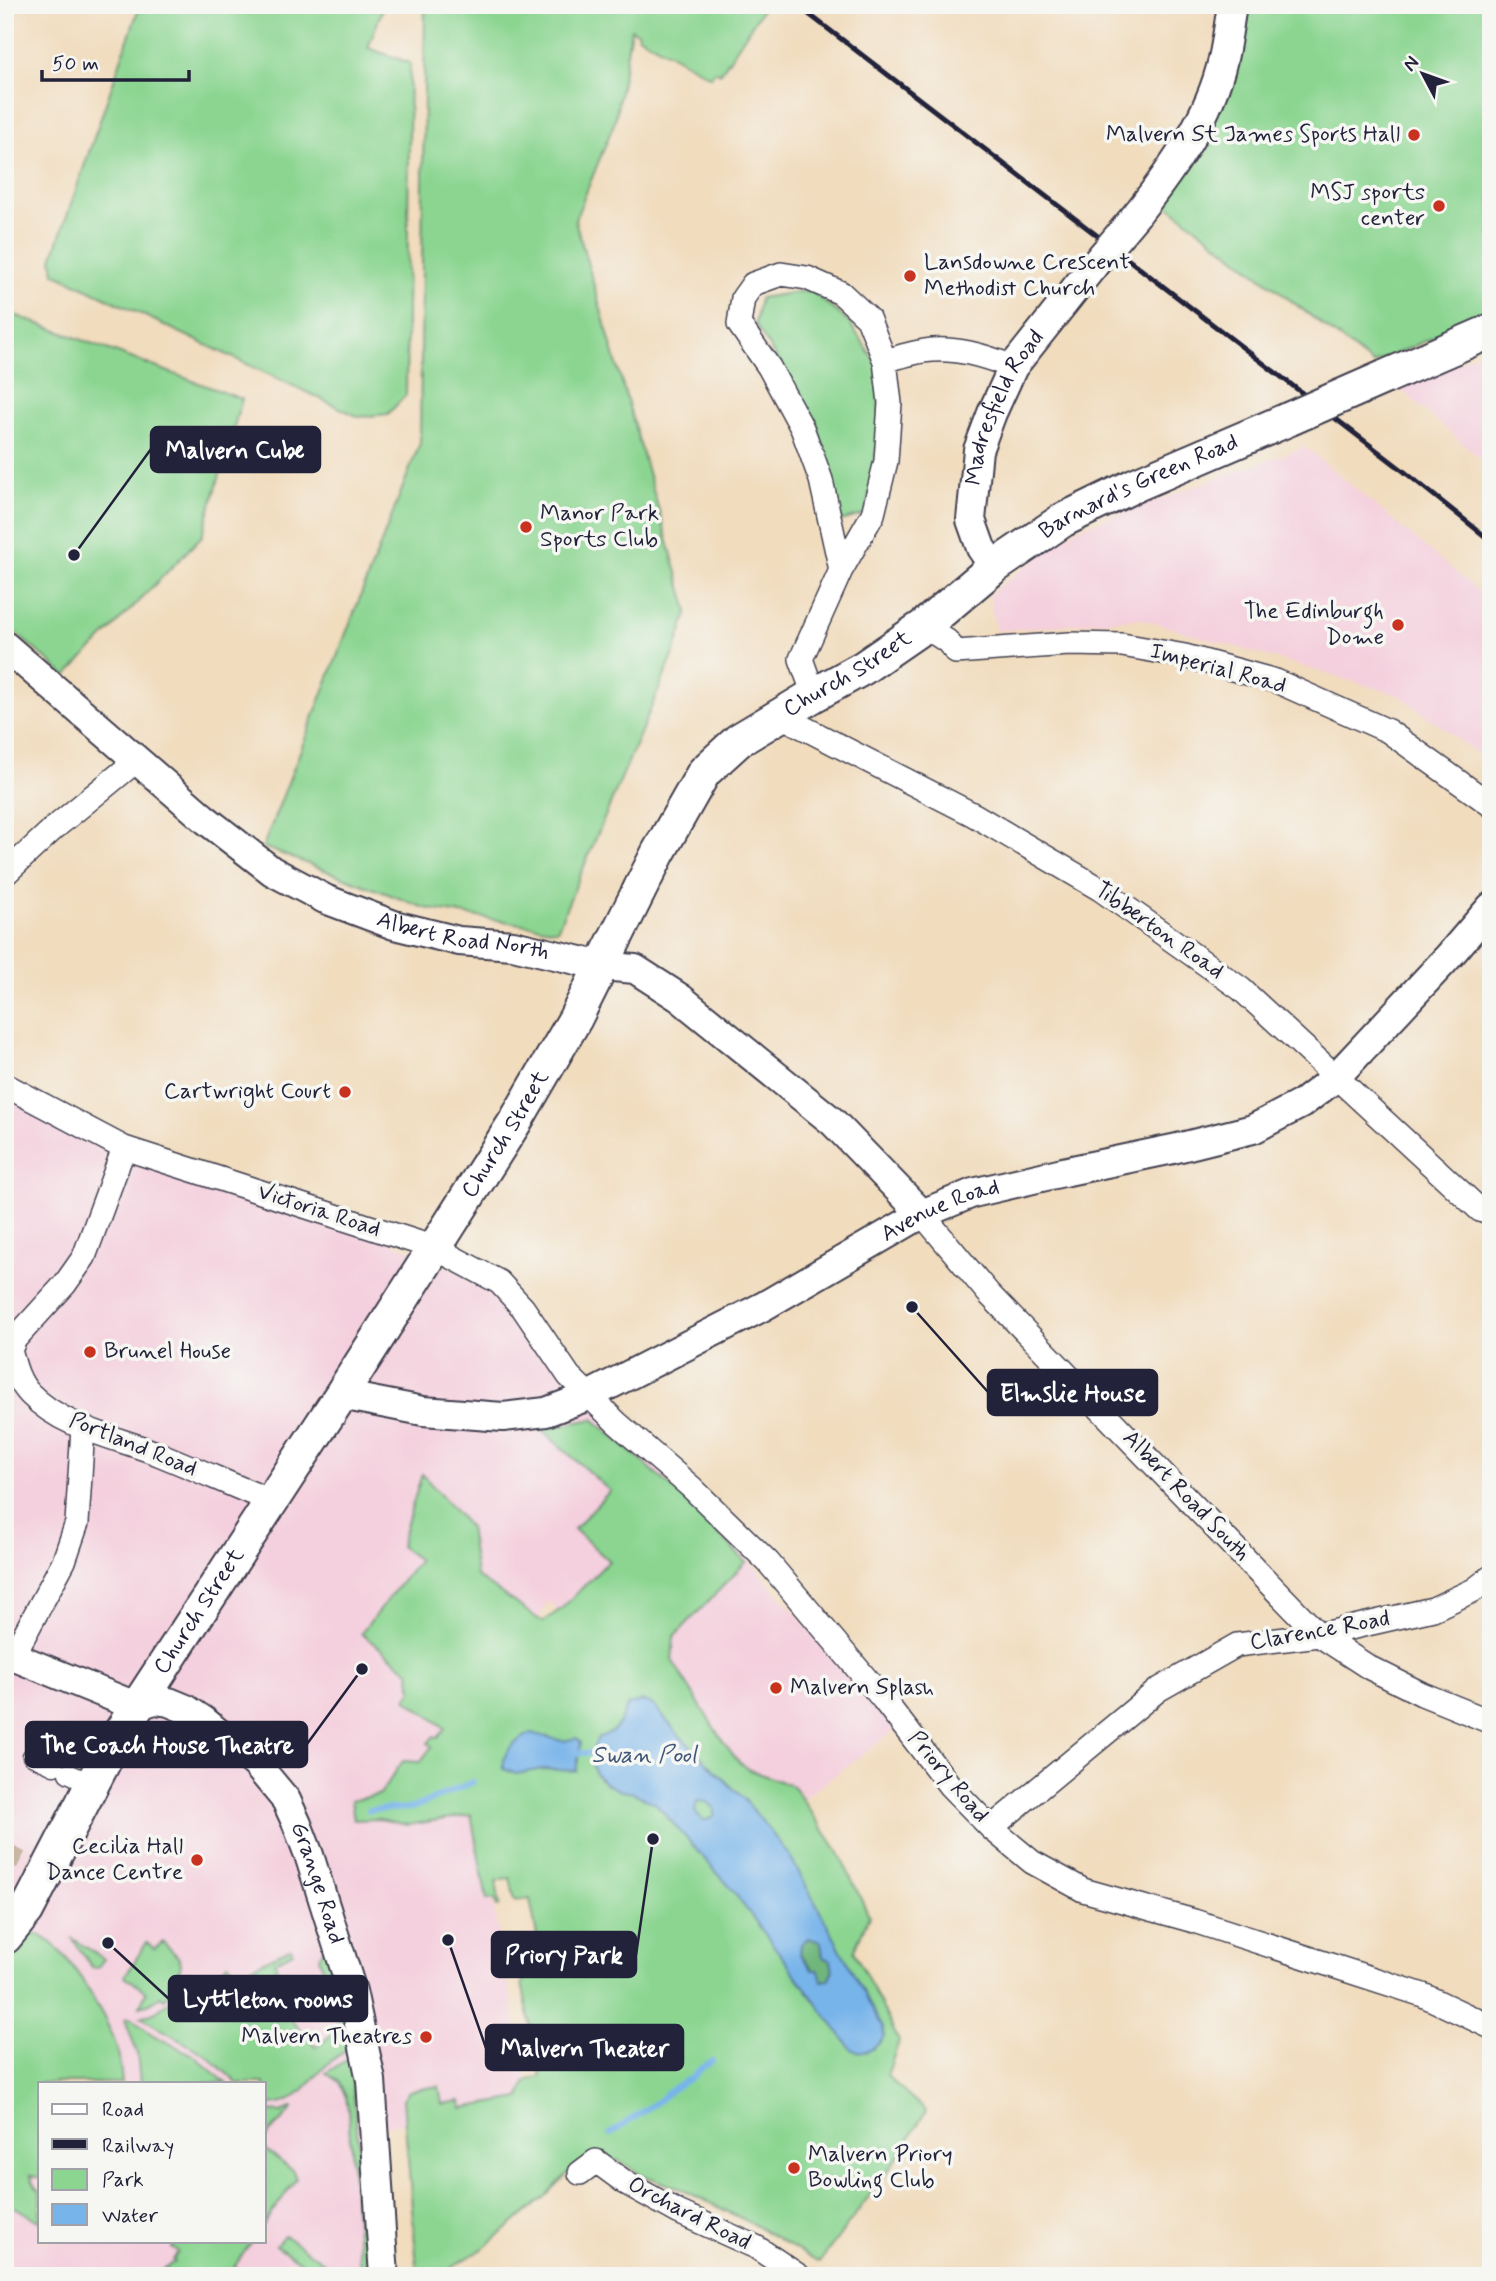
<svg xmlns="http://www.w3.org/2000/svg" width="1496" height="2281" font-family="Mynerve,sans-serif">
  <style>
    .built { fill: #f4cfdd; fill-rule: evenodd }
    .green { fill: #8bd591; stroke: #567c66; stroke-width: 2 }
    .forest { fill: #70b67b; stroke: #496c5b; stroke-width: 2 }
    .water { fill: #77b4ea; stroke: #4c6b92; stroke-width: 2; fill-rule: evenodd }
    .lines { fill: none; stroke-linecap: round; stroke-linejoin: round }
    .stream { stroke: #77b4ea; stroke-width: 6 }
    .pedestrian-tunnel { stroke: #c8b7a3; stroke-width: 18; stroke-dasharray: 18 9; stroke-linecap: butt }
    .pedestrian-casing { stroke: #413e4e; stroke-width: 21 }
    .minor-casing { stroke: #413e4e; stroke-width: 26 }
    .tertiary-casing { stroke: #413e4e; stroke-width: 32 }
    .secondary-casing { stroke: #413e4e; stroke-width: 37 }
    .pedestrian { stroke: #fff; stroke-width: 18 }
    .minor { stroke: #fff; stroke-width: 23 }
    .tertiary { stroke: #fff; stroke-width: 28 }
    .secondary { stroke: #fff; stroke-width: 33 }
    .rail { stroke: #22223b; stroke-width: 5 }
    .tertiary-bridge-casing { stroke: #413e4e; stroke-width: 32; stroke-linecap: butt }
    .secondary-bridge-casing { stroke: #413e4e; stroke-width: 37; stroke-linecap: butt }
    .tertiary-bridge { stroke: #fff; stroke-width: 28 }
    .secondary-bridge { stroke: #fff; stroke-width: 33 }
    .poi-dot { fill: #c8321e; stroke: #f6f6f2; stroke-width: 2.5 }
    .labels { text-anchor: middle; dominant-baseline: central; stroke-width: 7; stroke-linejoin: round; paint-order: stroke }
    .poi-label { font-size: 23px; fill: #22223b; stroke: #f6f6f2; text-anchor: end }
    .street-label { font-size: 23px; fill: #22223b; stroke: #f6f6f2 }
    .water-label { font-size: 24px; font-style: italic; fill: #405578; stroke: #f6f6f2 }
    .leader { fill: none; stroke: #22223b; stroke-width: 2.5 }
    .callout-dot { fill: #22223b; stroke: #f6f6f2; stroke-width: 2.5 }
    .callout { fill: #22223b; stroke: #22223b; stroke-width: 2.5 }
    .callout-label { font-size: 24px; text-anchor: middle; font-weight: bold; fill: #fff }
  </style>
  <rect width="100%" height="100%" fill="#f6f6f2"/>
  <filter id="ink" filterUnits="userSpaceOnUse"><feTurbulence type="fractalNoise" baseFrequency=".0143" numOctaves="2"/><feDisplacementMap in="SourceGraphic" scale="14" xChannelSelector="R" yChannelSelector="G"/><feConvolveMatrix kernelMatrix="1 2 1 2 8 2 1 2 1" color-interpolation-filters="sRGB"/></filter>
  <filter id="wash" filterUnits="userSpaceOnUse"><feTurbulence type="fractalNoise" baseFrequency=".00686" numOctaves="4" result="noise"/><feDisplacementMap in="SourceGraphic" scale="28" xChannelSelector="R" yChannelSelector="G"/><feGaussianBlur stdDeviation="1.57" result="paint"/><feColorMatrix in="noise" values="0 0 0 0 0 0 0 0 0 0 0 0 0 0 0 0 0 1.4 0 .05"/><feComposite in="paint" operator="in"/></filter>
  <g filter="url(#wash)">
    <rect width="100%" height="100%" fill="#f1dcbd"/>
    <path class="built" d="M 1491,347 L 1491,468 L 1400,389 Z
      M 1305,447 L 1491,602 L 1491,764 L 1399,695 L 1138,618 L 996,631 L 989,594 L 1077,529 Z
      M 5,1092 L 413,1251 L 440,1267 L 452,1267 L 473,1277 L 498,1297 L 720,1528 L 829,1651 L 895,1730 L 791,1808 L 561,1625 L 553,1603 L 547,1603 L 535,1625 L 461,1596 L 439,1542 L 365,1636 L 401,1665 L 406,1659 L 450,1727 L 428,1756 L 414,1765 L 475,1807 L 530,2098 L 368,2129 L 378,2276 L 5,2276 ZM 40,2083 L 264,2083 L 264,2241 L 40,2241 Z"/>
    <path class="green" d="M 140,5 L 384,5 L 368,48 L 410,63 L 406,395 L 388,414 L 359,417 L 54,273 L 52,259 Z
      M 425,5 L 765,5 L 720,74 L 715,71 L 711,77 L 638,36 L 639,33 L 631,29 L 615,121 L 575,220 L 688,611 L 673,656 L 557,930 L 425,908 L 263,847 L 420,443 Z
      M 1250,5 L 1491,5 L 1491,312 L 1373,364 L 1161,200 L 1236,62 Z
      M 810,290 L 849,322 L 877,364 L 880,427 L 866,514 L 841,521 L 817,424 L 755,324 L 760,298 Z
      M 12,314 L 242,399 L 202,536 L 66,676 L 5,624 L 5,334 Z
      M 593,1419 L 675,1490 L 746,1562 L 674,1637 L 672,1660 L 721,1739 L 740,1763 L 750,1770 L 793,1786 L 839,1853 L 869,1916 L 854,1951 L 899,2041 L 887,2076 L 926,2111 L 896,2160 L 819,2263 L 749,2222 L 681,2189 L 643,2175 L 618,2160 L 575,2166 L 545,2197 L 485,2247 L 448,2270 L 428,2274 L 417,2268 L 403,2099 L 409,2091 L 439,2086 L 442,2104 L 461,2101 L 462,2108 L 520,2098 L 526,2081 L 541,2076 L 522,1983 L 532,1970 L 543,1967 L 530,1899 L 515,1901 L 510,1878 L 496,1881 L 500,1906 L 497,1907 L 495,1899 L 487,1900 L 471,1815 L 407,1825 L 380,1819 L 354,1820 L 351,1801 L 380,1794 L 403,1761 L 420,1762 L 432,1746 L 428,1743 L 434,1736 L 438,1738 L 445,1728 L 406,1699 L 412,1691 L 409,1671 L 361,1633 L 419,1560 L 400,1546 L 422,1474 L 469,1527 L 476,1576 L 543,1622 L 562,1608 L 609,1561 L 574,1529 L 610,1491 L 541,1429 Z
      M 29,1932 C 62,1934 106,2016 116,2045 C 120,2058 121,2071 122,2083 L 40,2083 L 40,2178 L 30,2175 L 36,2187 L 40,2190 L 40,2222 L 5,2201 L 5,1959 Z
      M 72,1938 L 104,1959 L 97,1968 L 92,1967 Z
      M 147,1942 L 154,1949 L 163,1942 C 182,1961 189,1962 169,1984 L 173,1989 L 164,1999 L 161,1996 L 150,2003 L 140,2006 L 146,1992 L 125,1976 Z
      M 291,1948 L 293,1952 L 274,1962 L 277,1968 L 259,1977 L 269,1997 L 271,1996 L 316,2047 C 324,2041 336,2033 338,2022 C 341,2006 323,1975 319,1958 L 321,1952 L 326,1949 L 340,2000 L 349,2050 C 317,2061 302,2112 264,2104 L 264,2083 L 237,2083 L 209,2057 L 141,2017 L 159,2010 L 178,1994 L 187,2003 L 228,1963 L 240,1975 L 241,1972 Z
      M 130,2018 L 153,2035 L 193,2055 L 226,2083 L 140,2083 L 137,2053 L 125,2019 Z
      M 350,2058 L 367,2230 L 366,2276 L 360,2267 L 359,2260 L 348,2109 L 346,2097 L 339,2082 L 326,2073 Z
      M 294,2107 L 264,2139 L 264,2111 L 281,2112 Z
      M 264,2148 L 293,2171 L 296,2179 L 264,2224 Z
      M 284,2235 L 344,2276 L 320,2276 L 276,2245 Z
      M 177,2241 L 252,2241 L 228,2276 L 163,2276 L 158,2272 L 175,2262 L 173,2260 L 178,2252 L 172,2248 Z"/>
    <path class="forest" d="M 808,1938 L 821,1941 L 823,1957 L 831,1961 L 833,1970 L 828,1980 L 822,1981 L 800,1953 L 801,1944 Z"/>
    <path class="water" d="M 642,1701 L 650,1703 L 656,1708 L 677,1733 L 745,1800 L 790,1856 L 883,2028 L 884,2036 C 876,2049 867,2056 851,2049 L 729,1886 L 655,1803 L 633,1793 L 618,1790 L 605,1783 L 595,1774 L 592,1762 L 594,1745 L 599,1737 C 620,1731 619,1722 628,1705 ZM 697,1801 L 707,1802 L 714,1808 L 714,1816 L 704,1821 L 695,1812 ZM 808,1938 L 821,1942 L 823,1957 L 831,1961 L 833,1970 L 828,1980 L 822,1981 L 819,1970 L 812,1970 L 800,1954 L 801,1944 Z
      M 531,1733 L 563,1741 L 577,1738 L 581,1743 L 576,1771 L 542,1769 L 516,1774 L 504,1769 C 501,1750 516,1741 531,1733 Z"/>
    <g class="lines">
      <path class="stream" d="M 579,1753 L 595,1753
        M 369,1810 L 412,1808 L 473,1782
        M 610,2134 L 657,2102 L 675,2087 L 693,2077 L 701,2068 L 712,2061"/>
    </g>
  </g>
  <g filter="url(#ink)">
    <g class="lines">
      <path class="pedestrian-tunnel" d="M 5,1852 L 34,1867"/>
      <defs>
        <path id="pedestrian" d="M 32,1756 L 54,1766
          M 68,1773 L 92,1784"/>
        <path id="minor" d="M 885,361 C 898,357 911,353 924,351 C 954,346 985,356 1013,367
          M 924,626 L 947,641 L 956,652 L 1069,644 L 1122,645 L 1185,656 L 1276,681 L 1388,731 L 1491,805
          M 814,695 L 801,659 L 841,570 L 821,480 L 802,428 L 769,367 L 739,324 L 743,298 L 753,284 L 781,274 L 807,278 L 841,293 L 868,318 L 885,361 L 890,403 L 886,461 L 873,514 L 841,570
          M 779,715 L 974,815 L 1100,889 L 1241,989 L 1480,1210 L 1491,1214
          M 5,874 L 53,829 L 137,760
          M 5,1085 L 124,1148 L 435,1248 L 499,1282 L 523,1308 L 569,1376 L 617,1423 L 691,1487 L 768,1562 L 883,1699 L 950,1786 L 991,1828 L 1032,1862 L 1083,1890 L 1194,1921 L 1423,1995 L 1491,2027
          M 124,1148 L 84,1257 L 65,1284 L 15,1339 L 10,1350 C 14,1365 18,1382 30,1394 C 64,1429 117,1437 161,1455 C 198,1470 234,1486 271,1501
          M 922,1214 L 989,1294 L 1319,1635 L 1370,1668 L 1422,1694 L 1491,1722
          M 13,1656 L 64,1561 L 77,1523 L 83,1428
          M 991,1828 L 1158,1690 L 1237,1645 L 1319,1635 L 1433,1609 L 1474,1590 L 1491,1577
          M 580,2173 L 596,2161 L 626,2183 L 678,2212 L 756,2247 L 799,2276"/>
        <g id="tertiary">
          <path d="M 1137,214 C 1173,168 1210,117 1223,59 C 1227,41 1229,23 1232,5"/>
          <path id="s1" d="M 994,567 L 981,548 L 971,520 L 978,450 L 992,413 L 1013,367 L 1094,265"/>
          <path id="s2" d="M 5,646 L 205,819 L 272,871 L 325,899 L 394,925 L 459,941 L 513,945 L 602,966 L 635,969 L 680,998 L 833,1122 L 922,1214"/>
          <path id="s3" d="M 341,1395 L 423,1411 L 503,1417 L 546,1412 L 588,1396 L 764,1306 L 922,1214 L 973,1193 L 1063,1172 L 1173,1149 L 1253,1129 L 1301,1104 L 1335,1078 L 1449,956 L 1491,907"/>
          <path id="s4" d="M 5,1653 L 128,1703 L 138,1705 L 155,1700 L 169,1702 L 186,1709 L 204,1721 L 256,1764 L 286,1800 L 297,1824 L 309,1855 L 352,1991 L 371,2080 L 384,2276"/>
        </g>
        <g id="secondary">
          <path d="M 1385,377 L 1491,331"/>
          <path id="s5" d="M 5,1937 L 27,1910 L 114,1742 L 341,1395 L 515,1122 L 575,1019 L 658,853 L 704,772 L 739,740 L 814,695 L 863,668 L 924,626 L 994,567 L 1063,520 L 1135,485 L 1289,419"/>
        </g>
      </defs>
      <use href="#pedestrian" class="pedestrian-casing"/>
      <use href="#minor" class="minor-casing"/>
      <use href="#tertiary" class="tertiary-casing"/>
      <use href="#secondary" class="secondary-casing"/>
      <use href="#pedestrian" class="pedestrian"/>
      <use href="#minor" class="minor"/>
      <use href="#tertiary" class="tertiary"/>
      <use href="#secondary" class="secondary"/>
      <path class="rail" d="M 797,5 L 1401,469 L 1491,541"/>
      <defs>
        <path id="tertiary-bridge" d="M 1094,265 L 1137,214"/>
        <path id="secondary-bridge" d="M 1289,419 L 1385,377"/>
      </defs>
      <use href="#tertiary-bridge" class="tertiary-bridge-casing"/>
      <use href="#secondary-bridge" class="secondary-bridge-casing"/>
      <use href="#tertiary-bridge" class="tertiary-bridge"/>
      <use href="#secondary-bridge" class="secondary-bridge"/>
    </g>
  </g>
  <g class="poi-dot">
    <circle cx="1414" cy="135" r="7"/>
    <circle cx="1439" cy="206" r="7"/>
    <circle cx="910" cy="276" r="7"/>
    <circle cx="526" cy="527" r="7"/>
    <circle cx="1398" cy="625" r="7"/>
    <circle cx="345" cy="1092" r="7"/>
    <circle cx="90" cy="1352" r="7"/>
    <circle cx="776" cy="1688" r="7"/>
    <circle cx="197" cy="1860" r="7"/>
    <circle cx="426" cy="2037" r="7"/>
    <circle cx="794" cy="2168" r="7"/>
  </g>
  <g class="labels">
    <g class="poi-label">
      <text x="1400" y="135">Malvern St James Sports Hall</text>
      <text x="1425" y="193">MSJ sports<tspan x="1425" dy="26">center</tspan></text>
      <text x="924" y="263" text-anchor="start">Lansdowne Crescent<tspan x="924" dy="26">Methodist Church</tspan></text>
      <text x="540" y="514" text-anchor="start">Manor Park<tspan x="540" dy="26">Sports Club</tspan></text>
      <text x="1384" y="612">The Edinburgh<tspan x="1384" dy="26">Dome</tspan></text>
      <text x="331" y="1092">Cartwright Court</text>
      <text x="104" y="1352" text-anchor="start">Brunel House</text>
      <text x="790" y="1688" text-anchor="start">Malvern Splash</text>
      <text x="183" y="1847">Cecilia Hall<tspan x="183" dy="26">Dance Centre</tspan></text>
      <text x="412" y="2037">Malvern Theatres</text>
      <text x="808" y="2155" text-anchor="start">Malvern Priory<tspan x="808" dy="26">Bowling Club</tspan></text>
    </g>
    <g class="street-label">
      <text stroke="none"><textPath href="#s1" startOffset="172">Madresfield Road</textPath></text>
      <text stroke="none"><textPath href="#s5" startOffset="1883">Barnard's Green Road</textPath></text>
      <text transform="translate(1218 669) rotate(15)">Imperial Road</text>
      <text stroke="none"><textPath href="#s5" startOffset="1535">Church Street</textPath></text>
      <text transform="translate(1159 931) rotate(35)">Tibberton Road</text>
      <text stroke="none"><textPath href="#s2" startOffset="553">Albert Road North</textPath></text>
      <text stroke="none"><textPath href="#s5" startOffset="947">Church Street</textPath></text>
      <text transform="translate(319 1211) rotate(18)">Victoria Road</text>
      <text stroke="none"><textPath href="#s3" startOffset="651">Avenue Road</textPath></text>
      <text transform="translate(133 1445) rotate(22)">Portland Road</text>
      <text transform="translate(1186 1496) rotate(46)">Albert Road South</text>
      <text stroke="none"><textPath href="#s5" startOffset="380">Church Street</textPath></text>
      <text transform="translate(1320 1631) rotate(-10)">Clarence Road</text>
      <text transform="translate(948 1777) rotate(50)">Priory Road</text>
      <text stroke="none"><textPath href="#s4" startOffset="418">Grange Road</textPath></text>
      <text transform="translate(689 2214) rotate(27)">Orchard Road</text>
    </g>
    <g class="water-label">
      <text x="644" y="1755">Swan Pool</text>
    </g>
  </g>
  <path class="leader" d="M74 555L151 449M912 1307L988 1392M362 1669L307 1744M653 1839L636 1955M108 1943L169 1999M448 1940L486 2048"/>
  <g class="callout-dot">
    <circle cx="74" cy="555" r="7"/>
    <circle cx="912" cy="1307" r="7"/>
    <circle cx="362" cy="1669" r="7"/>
    <circle cx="653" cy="1839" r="7"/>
    <circle cx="108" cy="1943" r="7"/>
    <circle cx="448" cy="1940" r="7"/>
  </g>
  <g class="callout">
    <rect x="151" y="427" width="169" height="45" rx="7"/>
    <rect x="988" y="1370" width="169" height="45" rx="7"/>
    <rect x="26" y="1722" width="281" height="45" rx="7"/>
    <rect x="492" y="1932" width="144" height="45" rx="7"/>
    <rect x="169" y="1976" width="198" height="45" rx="7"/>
    <rect x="486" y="2025" width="197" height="45" rx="7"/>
  </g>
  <g class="callout-label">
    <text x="235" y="458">Malvern Cube</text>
    <text x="1073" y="1401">Elmslie House</text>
    <text x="167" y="1753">The Coach House Theatre</text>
    <text x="564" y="1963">Priory Park</text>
    <text x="268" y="2007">Lyttleton rooms</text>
    <text x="585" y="2056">Malvern Theater</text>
  </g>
  <rect width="1496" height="2281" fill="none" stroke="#f6f6f2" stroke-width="28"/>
  <rect x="38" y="2082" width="228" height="161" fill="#f6f6f2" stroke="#a1a1a9" stroke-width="2"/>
  <rect x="52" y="2104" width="35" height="10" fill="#ffffff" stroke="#a1a1a9" stroke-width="2"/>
  <text x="102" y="2116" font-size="21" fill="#22223b">Road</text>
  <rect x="52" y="2139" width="35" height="10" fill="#22223b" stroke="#a1a1a9" stroke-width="2"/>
  <text x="102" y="2152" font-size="21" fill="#22223b">Railway</text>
  <rect x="52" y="2169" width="35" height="21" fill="#8bd591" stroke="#a1a1a9" stroke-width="2"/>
  <text x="102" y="2186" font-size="21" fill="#22223b">Park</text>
  <rect x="52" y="2204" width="35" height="21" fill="#77b4ea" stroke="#a1a1a9" stroke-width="2"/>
  <text x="102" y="2222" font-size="21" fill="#22223b">Water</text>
  <g transform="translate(1423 74) rotate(311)" stroke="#f6f6f2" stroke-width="5" paint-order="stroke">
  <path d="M0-5L12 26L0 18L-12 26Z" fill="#22223b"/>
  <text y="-10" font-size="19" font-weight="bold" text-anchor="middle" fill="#22223b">N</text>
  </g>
  <path d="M42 70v10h147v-10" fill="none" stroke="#22223b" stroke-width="3.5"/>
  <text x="52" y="70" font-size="21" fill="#22223b" stroke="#f6f6f2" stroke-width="5" paint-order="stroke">50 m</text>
</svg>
